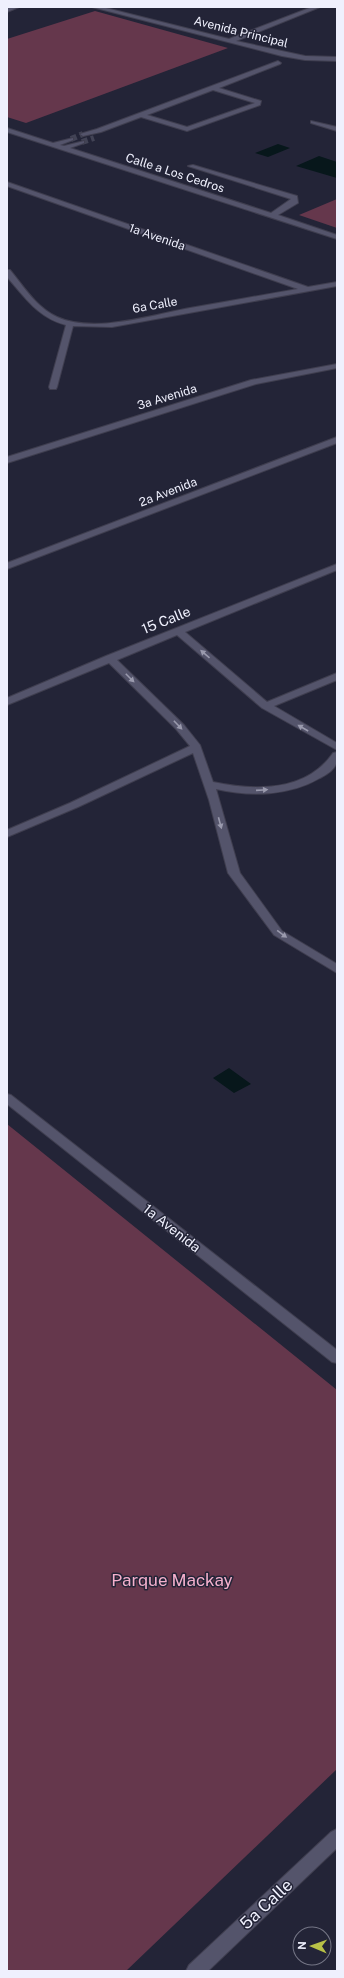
<svg xmlns="http://www.w3.org/2000/svg" width="344" height="1978" font-family="'Public Sans',sans-serif">
  <style>
    .green { fill: #65374c }
    .water { fill: #07171b }
    .lines { fill: none; stroke-linecap: round; stroke-linejoin: round }
    .minor-tunnel { stroke: #424355; stroke-width: 6; stroke-dasharray: 6 3.5; stroke-linecap: butt }
    .minor-casing { stroke: #3f3e4f; stroke-width: 2 }
    .minor { fill: #54546b; fill-rule: evenodd }
    .oneway { fill: #9a9aad }
    .labels { text-anchor: middle; dominant-baseline: central; stroke-width: 3; stroke-linejoin: round; paint-order: stroke }
    .far-street-label { font-size: 12px; fill: #eff0fd; stroke: #232437 }
    .street-label { font-size: 14px; fill: #eff0fd; stroke: #232437 }
    .near-park-label { font-size: 17px; fill: #f4b0cd; stroke: #232437 }
    .near-street-label { font-size: 17px; fill: #eff0fd; stroke: #232437 }
  </style>
  <rect width="100%" height="100%" fill="#232437"/>
  <path class="green" d="M 95,11 L 228,48 L 26,123 L 7,117 L 7,39 Z
    M 337,199 L 337,228 L 299,215 Z
    M 7,1124 L 337,1390 L 337,1769 L 126,1971 L 7,1971 Z"/>
  <path class="water" d="M 278,144 L 290,148 L 268,157 L 255,153 Z
    M 319,156 L 337,162 L 337,178 L 296,166 Z
    M 229,1068 L 251,1084 L 234,1093 L 213,1078 Z"/>
  <g class="lines">
    <path class="minor-tunnel" d="M 71,139 L 83,134
      M 82,142 L 94,138"/>
    <defs>
      <path id="minor" d="M 10,7 L 19,7 L 7,12 L 7,8 Z
        M 92,7 L 102,7 L 229,39 L 312,7 L 320,7 L 236,41 L 305,56 L 337,57 L 337,61 L 305,60 L 282,56 Z
        M 278,61 L 281,63 L 280,64 L 219,88 L 261,101 L 260,105 L 187,131 L 141,117 L 101,132 L 83,136 L 80,134 L 97,129 ZM 213,90 L 255,103 L 187,127 L 147,115 Z
        M 311,121 L 337,127 L 337,131 L 311,123 Z
        M 7,128 L 53,143 L 73,138 L 73,140 L 60,145 L 64,146 L 84,141 L 84,143 L 70,148 L 271,213 L 291,199 L 188,166 L 193,165 L 297,196 L 298,203 L 278,215 L 337,235 L 337,239 L 7,132 Z
        M 7,182 L 308,287 L 337,282 L 337,286 L 112,327 L 73,326 L 57,387 L 56,389 L 50,389 L 49,387 L 66,325 C 38,318 25,297 7,277 L 7,270 L 10,270 C 24,287 36,307 57,317 C 94,334 152,315 190,308 C 226,302 262,295 298,289 L 7,186 Z
        M 337,364 L 337,368 L 256,384 L 7,463 L 7,457 L 251,380 Z
        M 337,437 L 337,443 L 7,569 L 7,563 Z
        M 337,564 L 337,570 L 185,632 L 267,702 L 337,673 L 337,680 L 274,706 L 337,743 L 337,750 L 262,708 L 177,635 L 117,660 L 184,725 L 200,745 L 213,782 C 255,791 306,792 333,753 L 337,752 C 337,756 338,761 336,764 C 334,770 326,775 320,778 C 289,796 251,797 216,789 L 240,873 L 282,931 L 337,964 L 337,973 L 274,935 L 228,873 L 209,800 L 193,753 L 78,807 L 7,837 L 7,830 L 70,803 L 190,746 L 176,729 L 109,663 L 7,705 L 7,698 L 106,656 Z
        M 7,1094 L 11,1095 L 337,1350 L 337,1363 L 332,1362 L 7,1104 Z
        M 337,1829 L 337,1848 L 208,1971 L 186,1971 L 189,1965 L 331,1832 Z"/>
    </defs>
    <use href="#minor" class="minor-casing"/>
    <use href="#minor" class="minor"/>
  </g>
  <defs><path id="oneway-solid" d="M-6-.8H1V-3.2L6.5 0L1 3.2V.8H-6Z"/></defs>
  <g class="oneway">
    <use href="#oneway-solid" transform="translate(205 654) rotate(-139)"/>
    <use href="#oneway-solid" transform="translate(130 678) rotate(45)"/>
    <use href="#oneway-solid" transform="translate(178 725) rotate(46)"/>
    <use href="#oneway-solid" transform="translate(303 728) rotate(-150)"/>
    <use href="#oneway-solid" transform="translate(262 790) rotate(-4)"/>
    <use href="#oneway-solid" transform="translate(220 823) rotate(75)"/>
    <use href="#oneway-solid" transform="translate(282 934) rotate(36)"/>
  </g>
  <g class="labels">
    <g class="far-street-label">
      <text transform="translate(241 32) rotate(14)">Avenida Principal</text>
      <text transform="translate(175 173) rotate(18)">Calle a Los Cedros</text>
      <text transform="translate(157 237) rotate(19)">1a Avenida</text>
      <text transform="translate(155 305) rotate(-10)">6a Calle</text>
      <text transform="translate(167 397) rotate(-17)">3a Avenida</text>
      <text transform="translate(168 492) rotate(-21)">2a Avenida</text>
    </g>
    <g class="street-label">
      <text transform="translate(166 620) rotate(-22)">15 Calle</text>
      <text transform="translate(172 1228) rotate(38)">1a Avenida</text>
    </g>
    <g class="near-park-label">
      <text x="172" y="1580">Parque Mackay</text>
    </g>
    <g class="near-street-label">
      <text transform="translate(266 1904) rotate(-43)">5a Calle</text>
    </g>
  </g>
  <rect width="344" height="1978" fill="none" stroke="#eff0fd" stroke-width="16"/>
  <g transform="translate(312 1946) rotate(272)"><circle r="19" fill="#232437" stroke="#757686"/>
  <path d="M0-3L7 15L0 10L-7 15Z" fill="#b8c147"/>
  <text y="-6" font-size="11" font-weight="bold" text-anchor="middle" fill="#eff0fd">N</text>
  </g>
</svg>
